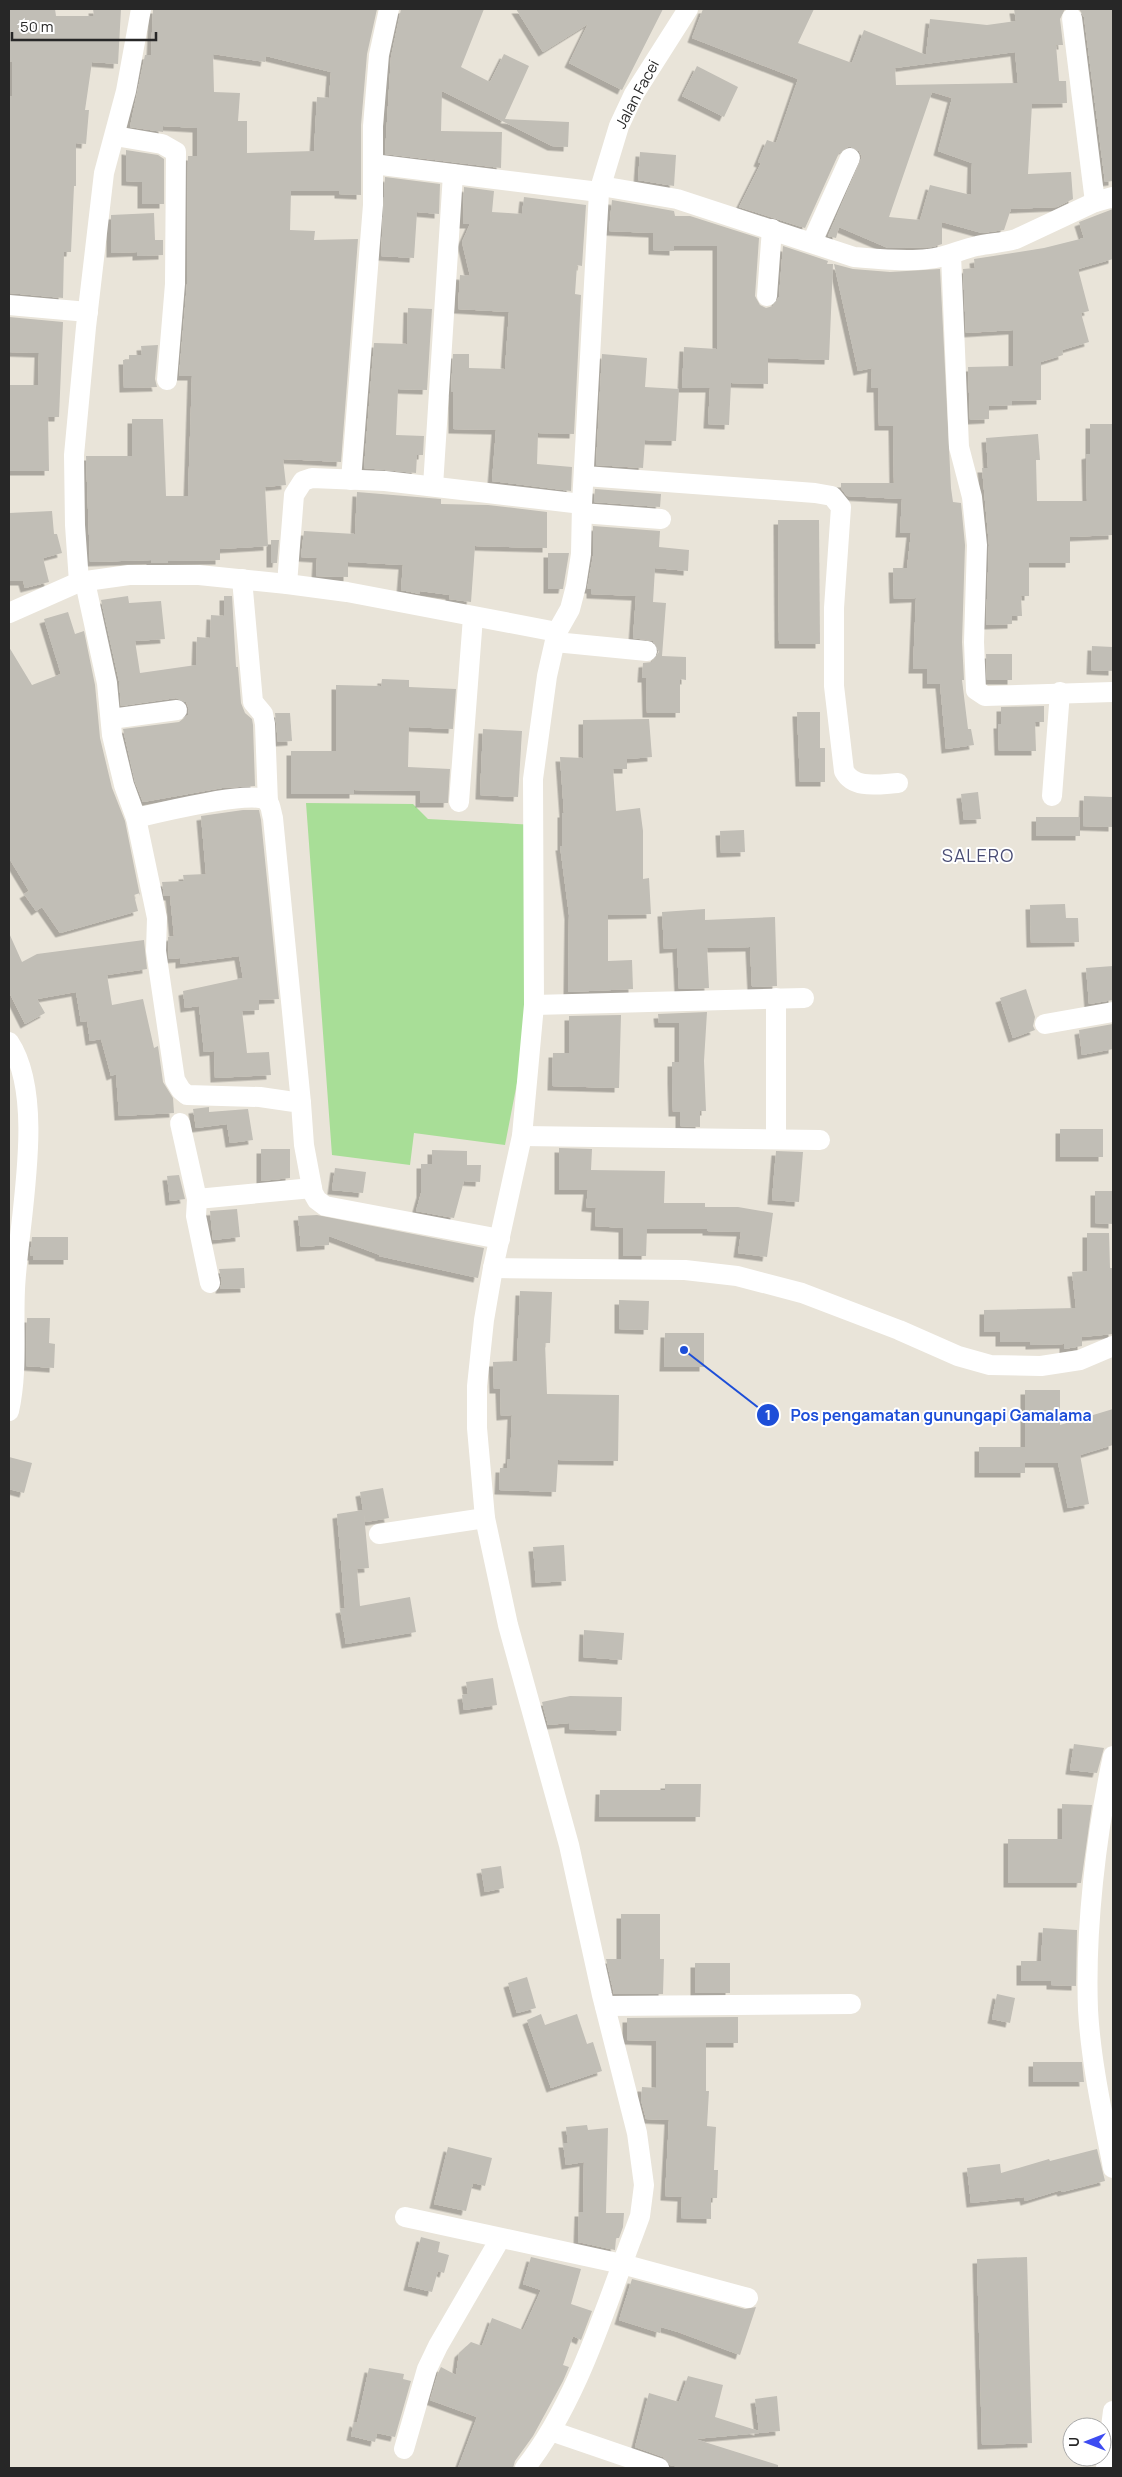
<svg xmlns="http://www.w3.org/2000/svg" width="1122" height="2477" font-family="Manrope,sans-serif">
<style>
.green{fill:#a8de97}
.building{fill:#c1beb6;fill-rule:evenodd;filter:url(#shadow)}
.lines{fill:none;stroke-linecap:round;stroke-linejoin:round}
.minor{stroke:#fff;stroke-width:20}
.labels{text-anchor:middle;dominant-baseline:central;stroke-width:4;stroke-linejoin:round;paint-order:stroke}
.street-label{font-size:15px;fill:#272727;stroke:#fff}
.quarter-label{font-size:18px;letter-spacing:1px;fill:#4a4d75;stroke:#fff}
.leader{fill:none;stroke:#1d4ed8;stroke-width:2}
.callout-dot{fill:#1d4ed8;stroke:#fff;stroke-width:2}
.mark-label{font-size:15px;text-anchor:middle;font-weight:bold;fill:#fff}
.callout-label{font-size:16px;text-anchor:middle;font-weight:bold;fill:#1d4ed8;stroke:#fff;stroke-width:4;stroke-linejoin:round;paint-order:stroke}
</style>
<defs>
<filter id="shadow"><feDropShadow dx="-4.5" dy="4.5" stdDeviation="0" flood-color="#0004"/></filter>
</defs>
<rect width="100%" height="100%" fill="#e9e4d9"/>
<polygon class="green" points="306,803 413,804 428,819 535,825 523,1052 505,1145 414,1133 410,1165 332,1155"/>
<g class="building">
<polygon points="9,9 55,9 56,16 94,16 93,9 121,9 118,64 92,62 85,110 89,110 86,144 76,143 76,186 74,186 71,252 64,252 63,298 9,293 9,96 12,97 12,61 9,62"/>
<path d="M 153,9 L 377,9 L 367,54 L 361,125 L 361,195 L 339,194 L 339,191 L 291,191 L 290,230 L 315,231 L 314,240 L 358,239 L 341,462 L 283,459 L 286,485 L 265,487 L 268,546 L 220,549 L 220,560 L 168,561 L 168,563 L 151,563 L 151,560 L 90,562 L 86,456 L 132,456 L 132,419 L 163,419 L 166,496 L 188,496 L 192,376 L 179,376 L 187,284 L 188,156 L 197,156 L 197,128 L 163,126 L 163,132 L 130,127 L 145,55 L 151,55 ZM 213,54 L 265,62 L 266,56 L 331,72 L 329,98 L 317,97 L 314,151 L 247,153 L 247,121 L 238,121 L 240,93 L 214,92 Z"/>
<polygon points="401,9 484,9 461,67 490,82 504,54 529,66 505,119 569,122 568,147 552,146 442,91 441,131 502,132 501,168 385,154 391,57"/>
<polygon points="516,9 663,9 622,90 569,63 588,24 543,52"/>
<path d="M 703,9 L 814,9 L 798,43 L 852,63 L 864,30 L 926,55 L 930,19 L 987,25 L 1016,21 L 1014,9 L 1065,9 L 1060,19 L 1063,45 L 1056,45 L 1059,81 L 1066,81 L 1067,103 L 1032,104 L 1028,174 L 1071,172 L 1073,199 L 1057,207 L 1011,209 L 1004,230 L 982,233 L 942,222 L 942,244 L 933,247 L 888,248 L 839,227 L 836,238 L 828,236 L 862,157 L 859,151 L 849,146 L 839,153 L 805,228 L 739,207 L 761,163 L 758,162 L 767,140 L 776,143 L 798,79 L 692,38 ZM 1015,52 L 1018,83 L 896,85 L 895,68 ZM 932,92 L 952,98 L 938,151 L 972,163 L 971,195 L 930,185 L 920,220 L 889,217 Z"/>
<polygon points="1079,9 1113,9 1113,181 1105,182 1084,17"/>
<polygon points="697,66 738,87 724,117 682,96"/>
<polygon points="126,150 158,155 164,159 164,204 142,204 142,182 126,181"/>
<polygon points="640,152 676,155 674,186 638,180"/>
<polygon points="385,177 440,184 439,214 417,212 414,258 381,256"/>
<polygon points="464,187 494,191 492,212 522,214 524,197 586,205 582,266 577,265 575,294 581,295 574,434 538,433 537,464 572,467 571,491 492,481 496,430 453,429 453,392 451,392 453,354 469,354 469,368 505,369 509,312 458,309 460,275 470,276 462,242 470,224 463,224"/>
<polygon points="612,200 674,211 675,216 690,216 759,238 755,296 760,305 766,308 773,306 779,297 783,246 828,261 827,264 833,264 829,360 768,358 768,384 731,383 729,425 708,424 710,388 682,388 684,347 717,349 717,246 674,246 674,251 653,250 653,233 609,231"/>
<polygon points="1113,209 1113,259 1078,269 1089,311 1081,313 1089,342 1062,350 1063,355 1041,362 1041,400 1012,401 1012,405 989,406 989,419 970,420 968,367 1013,366 1013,330 966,333 963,269 975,268 974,259 1044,248 1084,238 1079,222"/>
<polygon points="154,213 155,240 163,240 163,255 137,256 137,252 111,253 111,215"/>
<polygon points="834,264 853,269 890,272 940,269 951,488 953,502 961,503 965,545 962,642 964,680 962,680 968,729 971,729 974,745 946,749 940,684 927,684 927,669 913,669 916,598 894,599 893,568 907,568 911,533 900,533 902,499 847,496 841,488 841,483 894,483 893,426 879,426 878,388 871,388 872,368 858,371"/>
<polygon points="408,308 432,309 427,390 398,389 396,435 424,436 423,455 417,455 416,473 364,468 374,343 407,344"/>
<polygon points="9,317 63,322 59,417 48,417 49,471 9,471 9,385 38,385 39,353 9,352"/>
<polygon points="158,345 155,379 157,387 124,388 123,360 129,360 129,355 142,355 141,346"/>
<polygon points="602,354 647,358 645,387 679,389 676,441 645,440 643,468 596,465"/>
<polygon points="1090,424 1113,424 1113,535 1070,537 1070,563 1029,563 1029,596 1021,596 1022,616 1012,616 1012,624 986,625 989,545 982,468 988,468 986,438 1038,434 1040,460 1036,460 1037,501 1087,501 1086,455 1090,454"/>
<polygon points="595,489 661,494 660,507 594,502"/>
<polygon points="357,492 441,499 441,504 488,505 547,512 547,548 475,546 471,602 449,599 450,595 420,591 420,594 401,590 403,565 348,562 348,577 316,576 317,558 301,557 304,531 355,534"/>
<polygon points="52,511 54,534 57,534 62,553 43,558 49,582 25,588 23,581 9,581 9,513"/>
<polygon points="778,520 819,520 820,644 779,644"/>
<polygon points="593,526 660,531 659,547 689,550 688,571 655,568 653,602 666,603 662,656 686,657 686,680 680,679 680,713 647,713 646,678 642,678 643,663 652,662 659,652 653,641 633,638 636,596 591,594 591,589 587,589 593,556"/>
<polygon points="271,540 279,540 277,563 271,563"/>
<polygon points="548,553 569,553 563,589 548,589"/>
<polygon points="128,596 129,603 161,601 165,639 135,641 140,673 196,665 197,637 210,638 211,615 224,616 224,596 232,596 236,667 238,667 241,703 245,713 252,719 253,725 255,786 222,788 143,802 135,782 123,729 179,722 188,715 189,709 186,702 176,698 121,706 119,681 101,600"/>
<polygon points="68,612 75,634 84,631 95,685 100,738 112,788 125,821 140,896 140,893 134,895 138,911 60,933 42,907 36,911 24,894 29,891 9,858 9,647 32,685 61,674 44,619"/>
<polygon points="1092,646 1113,647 1113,671 1091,670"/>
<polygon points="986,654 1012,654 1012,680 987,680"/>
<polygon points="382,679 409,680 409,687 456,689 453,729 409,727 408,767 450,769 448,803 420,803 420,791 354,790 354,794 291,794 291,751 336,751 336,685 381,686"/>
<polygon points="1044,706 1044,722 1035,722 1036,751 999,751 998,724 1001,724 1001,707"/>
<polygon points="797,712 820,712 820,748 825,748 825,782 800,782"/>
<polygon points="275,713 290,713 292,741 278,742"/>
<polygon points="649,719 652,757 627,759 627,769 613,769 616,811 640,808 643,831 643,879 649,878 651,914 608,915 608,961 632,960 633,989 568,992 569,915 560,846 562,846 562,813 564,813 560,757 583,758 583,720"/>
<polygon points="483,729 522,731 518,797 480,795"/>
<polygon points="978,792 981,819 964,820 961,794"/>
<polygon points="1084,796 1113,797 1113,827 1083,826"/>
<polygon points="243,810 259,810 261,820 279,999 259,1000 259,1010 242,1011 247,1053 269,1052 271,1075 215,1078 214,1051 204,1052 199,1006 185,1008 183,991 243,978 239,956 180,964 180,958 169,959 168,937 174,936 170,896 164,896 162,882 184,881 183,875 206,874 201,816"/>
<rect x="1036" y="817" width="44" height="19"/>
<polygon points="744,830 745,852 721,853 720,831"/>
<polygon points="1065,904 1066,918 1078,918 1079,942 1031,943 1030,905"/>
<polygon points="705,909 705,920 775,917 777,986 752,987 750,947 707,948 709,988 679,989 677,948 664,949 662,912"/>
<polygon points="9,933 22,962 37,954 144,940 147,969 107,975 112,1005 143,999 154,1048 158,1046 163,1082 173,1098 174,1113 119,1116 116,1074 111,1076 101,1039 90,1041 87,1021 81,1022 76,992 37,999 45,1013 25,1024 9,992"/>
<polygon points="1113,966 1113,1000 1089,1004 1086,968"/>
<polygon points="1026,989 1035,1017 1033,1026 1035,1030 1013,1038 1000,998"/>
<polygon points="707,1012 704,1061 706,1111 700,1111 700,1127 680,1126 680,1112 673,1112 672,1079 672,1062 679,1062 679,1023 659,1023 658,1014"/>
<polygon points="621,1015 619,1088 552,1086 553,1053 569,1053 569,1016"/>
<polygon points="1113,1024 1113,1049 1082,1055 1079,1030"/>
<polygon points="209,1107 209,1112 248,1109 253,1140 230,1143 227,1124 196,1128 193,1109"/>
<rect x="1060" y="1129" width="43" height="28"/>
<polygon points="559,1148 592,1149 591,1170 665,1171 664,1203 705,1203 705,1207 738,1207 773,1213 767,1257 738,1253 741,1232 707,1231 707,1229 647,1229 646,1256 623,1256 623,1228 595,1226 596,1208 586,1207 588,1190 559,1190"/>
<polygon points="261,1149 290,1149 290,1178 261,1181"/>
<polygon points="432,1150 467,1151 467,1165 481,1165 480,1182 464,1181 454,1218 416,1211 421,1193 421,1164 432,1164"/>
<polygon points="776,1151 803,1152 799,1202 772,1200"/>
<polygon points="335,1168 366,1172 363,1193 332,1190"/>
<polygon points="179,1175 185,1199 170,1201 167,1176"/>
<polygon points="1095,1191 1113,1191 1113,1224 1095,1223"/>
<polygon points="237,1209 240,1237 213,1240 210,1211"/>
<polygon points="317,1215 484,1248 478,1278 379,1256 380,1255 329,1236 329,1245 301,1247 298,1216"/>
<polygon points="1087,1233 1109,1233 1110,1268 1112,1268 1113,1283 1113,1334 1082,1337 1082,1346 1064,1349 1064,1344 1030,1345 1030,1342 1000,1342 1000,1332 984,1332 984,1310 1076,1308 1072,1272 1087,1271"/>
<polygon points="32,1237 68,1237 68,1260 33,1260 33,1256 30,1256"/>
<polygon points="244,1268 245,1288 220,1289 222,1281 219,1269"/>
<polygon points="520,1291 552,1292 550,1343 545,1343 547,1394 619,1395 618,1461 558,1460 556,1492 499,1490 500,1468 507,1468 508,1459 510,1459 512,1415 501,1416 500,1389 494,1389 493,1362 517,1361"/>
<polygon points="619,1300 649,1301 648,1330 619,1329"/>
<polygon points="27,1318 50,1318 49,1343 55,1344 54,1368 26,1366"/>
<polygon points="665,1333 704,1333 704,1367 664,1367"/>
<polygon points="1025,1390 1060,1390 1060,1425 1113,1409 1113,1445 1080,1455 1089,1504 1068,1508 1058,1463 1025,1463 1025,1473 979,1473 979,1447 1025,1447"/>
<polygon points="9,1457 32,1463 24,1493 9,1489"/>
<polygon points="383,1488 389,1518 366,1522 364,1514 369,1568 357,1569 360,1606 410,1597 416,1632 346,1644 340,1609 345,1608 337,1514 363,1510 360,1492"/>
<polygon points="564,1545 566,1581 536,1583 533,1547"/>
<polygon points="584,1630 624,1633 622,1660 583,1657"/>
<polygon points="493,1678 497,1705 464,1710 462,1695 468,1694 466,1682"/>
<polygon points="570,1696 622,1697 621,1731 569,1729 569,1723 548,1725 542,1702"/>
<polygon points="1074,1744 1104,1748 1097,1773 1070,1770"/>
<polygon points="665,1784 701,1784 700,1817 599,1817 600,1790 665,1790"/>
<polygon points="1062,1804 1092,1805 1081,1883 1008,1883 1008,1839 1062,1839"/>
<polygon points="501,1866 504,1888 485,1892 481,1869"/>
<polygon points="621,1914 660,1914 660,1959 664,1959 663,1994 614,1994 606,1959 621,1959"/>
<polygon points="1043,1928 1077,1930 1076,1986 1051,1985 1051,1981 1021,1981 1021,1961 1041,1961"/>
<rect x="695" y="1963" width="35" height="30"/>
<polygon points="527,1977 536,2008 517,2013 508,1983"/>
<polygon points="997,1994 1015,1998 1010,2023 992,2019"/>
<polygon points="541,2014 545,2025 577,2014 587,2044 593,2042 602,2071 551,2088 527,2020"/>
<polygon points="738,2017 738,2043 706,2043 706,2091 709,2091 707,2126 716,2127 714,2170 718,2170 717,2198 711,2198 711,2219 681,2218 682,2197 665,2196 669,2120 646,2119 641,2100 642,2087 656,2088 656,2041 627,2040 627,2018"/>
<polygon points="1033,2062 1082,2062 1084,2082 1033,2082"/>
<polygon points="587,2125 588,2130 608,2128 606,2213 624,2213 623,2227 619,2238 616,2238 615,2250 578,2242 579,2212 583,2212 584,2162 566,2165 563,2143 568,2143 566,2127"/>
<polygon points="448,2147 492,2158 485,2186 473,2183 466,2211 434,2204"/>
<polygon points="1097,2149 1105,2181 1062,2192 1061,2190 1025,2201 1024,2197 971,2203 967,2168 1000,2164 1001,2173 1049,2159 1050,2161"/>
<polygon points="421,2237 440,2242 438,2252 449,2255 444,2273 438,2271 432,2292 408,2286"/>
<polygon points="531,2257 581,2269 571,2304 592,2311 581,2340 573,2336 563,2365 569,2367 563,2381 533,2436 515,2461 513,2468 458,2468 477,2417 430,2400 438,2373 441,2367 456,2375 459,2353 471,2342 482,2346 492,2318 523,2330 541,2290 523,2284"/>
<polygon points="1027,2257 1032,2443 982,2445 977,2259"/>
<polygon points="632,2279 745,2309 756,2307 740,2355 678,2332 661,2327 660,2333 619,2320"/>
<polygon points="369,2368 404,2374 403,2379 411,2381 395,2437 377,2433 375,2442 351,2436 354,2422 357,2423"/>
<polygon points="688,2376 723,2385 715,2417 759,2431 755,2399 777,2396 780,2431 695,2439 778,2465 778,2468 683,2468 670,2465 663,2457 635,2447 649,2393 679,2402"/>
</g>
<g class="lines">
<g class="minor">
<polyline points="688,9 634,94 619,126 599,192 582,504 581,554 576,586 570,609 557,632 547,676 533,779 534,1005 529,1060 522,1136 493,1268 685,1270 737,1276 802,1293 899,1330 958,1356 990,1365 1041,1366 1080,1360 1113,1346"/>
<polyline points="1072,18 1095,202"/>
<polyline points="115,136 162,144 176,152 175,284 167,380"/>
<polyline points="373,164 599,192"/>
<path d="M 601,186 L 677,199 L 854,257 C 878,259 904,262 928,259 C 946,258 961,249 977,246 C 990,243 1003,243 1016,239 L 1095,202 L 1113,197"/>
<polyline points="812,242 850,158"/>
<polyline points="951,255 959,447 972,497 977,545 974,642 976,690 985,696 1113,692"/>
<polyline points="767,296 772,229"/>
<polyline points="9,305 88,312"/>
<path d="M 585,476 L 815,493 L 832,496 L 841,507 L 834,608 L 834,686 L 844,771 C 854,790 880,784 898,783"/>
<polyline points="351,480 373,205 373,126 379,55 389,9"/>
<polyline points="433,486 453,174"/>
<polyline points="582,513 661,519"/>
<polyline points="242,579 253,702 263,714 265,724 268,803"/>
<polyline points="79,582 75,525 74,455 86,327 104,173 126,91 141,9"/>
<polyline points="85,582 107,683 112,735 124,785 136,818 157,918 156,951 175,1080 181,1090 187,1095 260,1097 301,1103 304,1145 313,1193 317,1200 325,1206 500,1239"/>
<polyline points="287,584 294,495 303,481 312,478 385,481 582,504"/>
<polyline points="9,613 79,582 129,575 199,575 287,584 347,592 557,632"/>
<polyline points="555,642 647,651"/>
<polyline points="111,719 177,710"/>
<polyline points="1052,796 1060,692"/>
<polyline points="459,802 473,617"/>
<path d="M 136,818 C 157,813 252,790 266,800 C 271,803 271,812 273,818 L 301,1103"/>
<polyline points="776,998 776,1138"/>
<polyline points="534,1005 804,998"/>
<polyline points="1045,1024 1113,1012"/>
<path d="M 9,1042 C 47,1099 18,1222 15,1289 C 13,1330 18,1371 9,1411"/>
<polyline points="180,1123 197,1199"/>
<polyline points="522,1136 820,1140"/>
<path d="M 493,1268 L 484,1320 L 477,1386 L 477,1428 L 485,1518 L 508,1625 L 569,1845 L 602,1995 L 637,2133 L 644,2185 L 640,2216 L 633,2235 C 604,2311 576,2404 525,2468"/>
<polyline points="210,1283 196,1216 197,1199 312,1188"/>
<polyline points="379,1534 485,1518"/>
<path d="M 1113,1756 C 1096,1834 1085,1930 1088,2010 C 1091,2063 1103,2116 1113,2168"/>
<polyline points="605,2006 851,2004"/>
<polyline points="405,2217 622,2264 748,2298"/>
<polyline points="551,2431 659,2468"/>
<polyline points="404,2449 427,2369 438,2346 500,2239"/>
<polyline points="1106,2468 1113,2411"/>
</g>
</g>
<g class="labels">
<g class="street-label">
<text transform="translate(637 94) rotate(-62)">Jalan Facei</text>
</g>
<g class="quarter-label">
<text x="978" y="855">SALERO</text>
</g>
</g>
<path class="leader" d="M684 1350L768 1415"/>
<g class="callout-dot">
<circle cx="684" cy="1350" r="5"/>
<circle cx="768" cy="1415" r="12"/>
</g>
<g class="mark-label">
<text x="768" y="1420">1</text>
</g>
<g class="callout-label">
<text x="941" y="1421">Pos pengamatan gunungapi Gamalama</text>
</g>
<rect width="1122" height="2477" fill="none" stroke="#272727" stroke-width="20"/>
<g transform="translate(1087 2442) rotate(270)"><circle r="24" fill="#ffffff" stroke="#a9a9a9"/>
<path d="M0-4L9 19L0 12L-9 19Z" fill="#3d4cf2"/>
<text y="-8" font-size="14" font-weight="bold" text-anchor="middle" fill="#272727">U</text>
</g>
<path d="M12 32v8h144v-8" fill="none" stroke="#272727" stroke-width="2.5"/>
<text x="20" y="32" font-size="15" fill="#272727" stroke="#ffffff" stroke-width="4" paint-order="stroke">50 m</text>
</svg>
